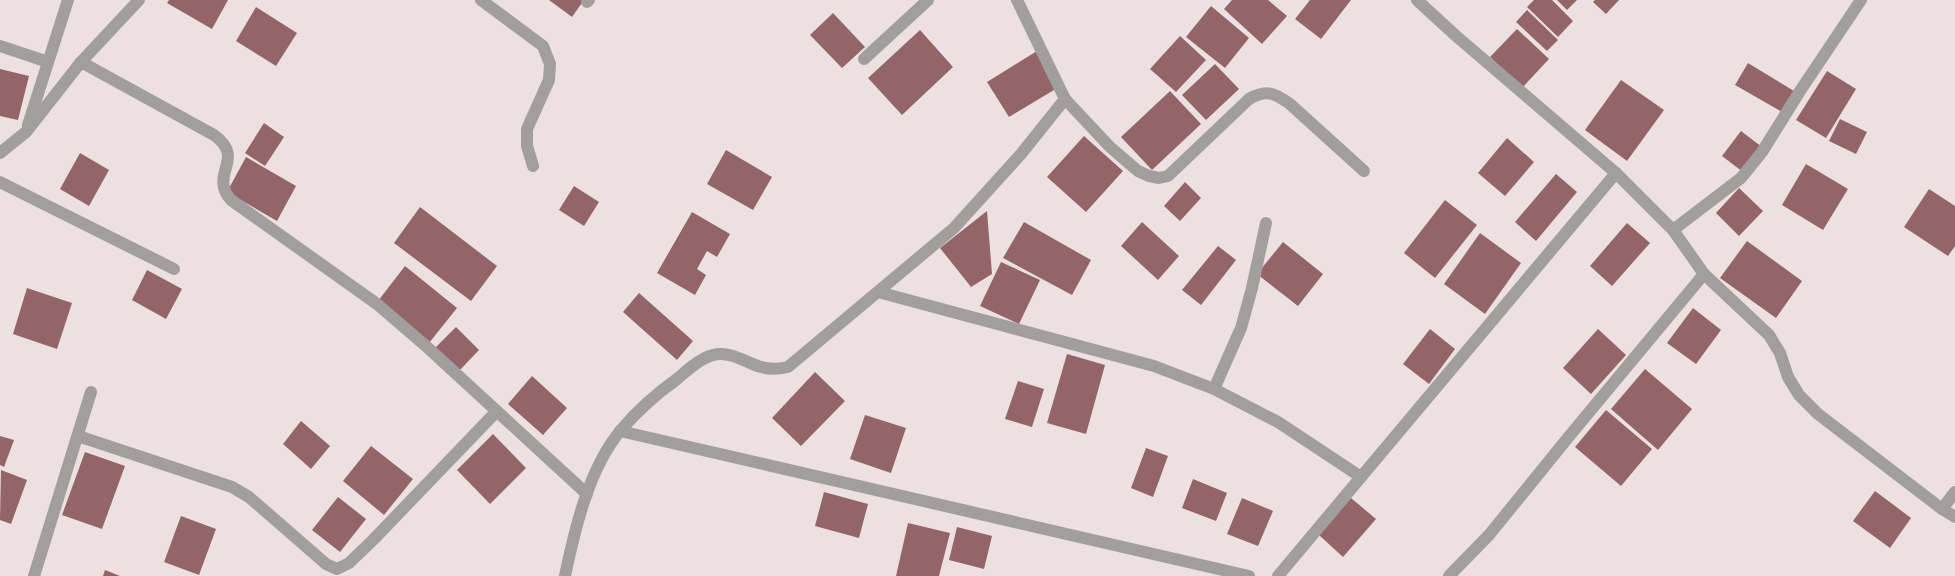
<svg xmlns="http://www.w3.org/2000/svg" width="1955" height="576" font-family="'Fira Sans Condensed',sans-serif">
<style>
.building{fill:#946568}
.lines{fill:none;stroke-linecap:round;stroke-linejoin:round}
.minor{stroke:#a39e9e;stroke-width:12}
</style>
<rect width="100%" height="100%" fill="#ece0e0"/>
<g class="building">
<polygon points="169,0 228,0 212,29 167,3"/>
<polygon points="549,0 584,0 572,17"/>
<polygon points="1232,0 1268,0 1287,16 1262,44 1224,9"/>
<polygon points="1310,0 1351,0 1321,39 1295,19"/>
<polygon points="1534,0 1552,0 1573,21 1558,37 1527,7"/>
<polygon points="1557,0 1577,0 1567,10"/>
<polygon points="1595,0 1619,0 1606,14 1593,2"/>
<polygon points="1211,6 1249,38 1225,68 1186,37"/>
<polygon points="256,7 297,33 276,66 236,41"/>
<polygon points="1527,10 1558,40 1547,51 1516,22"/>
<polygon points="833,13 865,47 842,68 810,35"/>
<polygon points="1517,29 1549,59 1522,88 1490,57"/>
<polygon points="920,30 953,67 902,115 868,78"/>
<polygon points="1180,36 1206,60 1176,92 1150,69"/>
<polygon points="1037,51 1059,87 1009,117 987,82"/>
<polygon points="1748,63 1794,91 1782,112 1735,85"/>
<polygon points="1215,64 1239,89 1206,120 1182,95"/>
<polygon points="0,69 29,76 18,120 0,116"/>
<polygon points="1827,71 1856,89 1826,138 1796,120"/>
<polygon points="1621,80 1664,110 1627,161 1585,130"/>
<polygon points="1170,91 1201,124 1152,170 1121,137"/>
<polygon points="1840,119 1867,132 1856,154 1829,141"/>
<polygon points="264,123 284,137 265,166 245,153"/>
<polygon points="1741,131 1762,147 1743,172 1722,156"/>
<polygon points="1084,136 1123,171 1086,212 1047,177"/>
<polygon points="1507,138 1534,162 1505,196 1478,173"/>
<polygon points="726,150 772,177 753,210 707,184"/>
<polygon points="80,153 109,170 89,206 60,189"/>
<polygon points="246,157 296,186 277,221 227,192"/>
<polygon points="1806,164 1848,189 1823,230 1782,205"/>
<polygon points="1556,174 1577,192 1536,241 1515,222"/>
<polygon points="1185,182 1201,198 1180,221 1164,206"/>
<polygon points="574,186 599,202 584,226 559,210"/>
<polygon points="1739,188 1763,211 1739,236 1716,213"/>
<polygon points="1929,189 1955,206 1955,246 1948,256 1904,227"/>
<polygon points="1445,200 1477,225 1435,278 1404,253"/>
<polygon points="420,207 497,266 471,301 394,243"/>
<polygon points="987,211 992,274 971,287 940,248"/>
<polygon points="692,212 730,234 717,257 707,251 697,269 706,275 695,295 657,273"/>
<polygon points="1024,222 1091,260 1072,295 1003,258"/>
<polygon points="1142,222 1179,256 1158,280 1121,246"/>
<polygon points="1627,223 1650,243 1612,286 1590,266"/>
<polygon points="1480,233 1521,263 1485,314 1444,284"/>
<polygon points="1747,241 1802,281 1776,318 1720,278"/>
<polygon points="1283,242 1323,274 1298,306 1257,274"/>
<polygon points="1218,246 1236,260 1201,305 1182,290"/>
<polygon points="1001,262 1040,280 1019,324 980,306"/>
<polygon points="405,266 457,308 429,343 378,301"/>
<polygon points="147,270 182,289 166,319 132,300"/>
<polygon points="27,288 72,303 57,349 13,334"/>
<polygon points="639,293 693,341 677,360 623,312"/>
<polygon points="1693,308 1721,330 1696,364 1667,343"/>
<polygon points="456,327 479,350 458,372 435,348"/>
<polygon points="1430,329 1455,349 1429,384 1403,364"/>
<polygon points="1598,329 1626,355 1591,394 1563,368"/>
<polygon points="1067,354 1105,365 1086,434 1047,423"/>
<polygon points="1645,369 1692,409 1658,450 1611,409"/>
<polygon points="815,372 845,401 801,446 772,418"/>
<polygon points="532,376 567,408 543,435 508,404"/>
<polygon points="1018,381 1044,389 1032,427 1005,419"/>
<polygon points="1606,410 1652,449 1621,486 1575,447"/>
<polygon points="865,415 906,428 891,473 850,459"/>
<polygon points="301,421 330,446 311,469 283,444"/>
<polygon points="493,434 526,468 490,504 457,470"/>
<polygon points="0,436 14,440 4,467 0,465"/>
<polygon points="371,446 413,479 384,515 343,481"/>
<polygon points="1146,448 1168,456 1153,497 1131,488"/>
<polygon points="85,452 125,466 102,529 62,515"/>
<polygon points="1,470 27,480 11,524 0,520"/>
<polygon points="1193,479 1227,493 1216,521 1182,508"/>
<polygon points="1875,491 1911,518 1890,548 1853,521"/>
<polygon points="824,492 868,504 859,538 815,526"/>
<polygon points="338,497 366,519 340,552 312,530"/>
<polygon points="1242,498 1273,511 1258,546 1227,534"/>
<polygon points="1351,498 1376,519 1343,557 1319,535"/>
<polygon points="181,516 216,529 199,575 164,562"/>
<polygon points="908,523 950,533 939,576 896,576"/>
<polygon points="957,527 992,536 984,569 949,560"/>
<polygon points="105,570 120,576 103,576"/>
</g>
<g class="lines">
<g class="minor">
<polyline points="481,0 543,46 550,64 549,80 527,129 527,146 533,166"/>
<path d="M 1017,0 L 1065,99 L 1110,147 L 1138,171 L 1149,176 L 1159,178 L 1168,176 L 1249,99 C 1266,89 1275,93 1290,104 L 1364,171"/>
<polyline points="1417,0 1455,35 1616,173 1673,230 1704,274 1571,434 1489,535 1449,576"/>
<polyline points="587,2 589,0"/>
<polyline points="0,46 48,62"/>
<polyline points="864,59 928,0"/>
<path d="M 81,62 L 214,135 C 247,159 208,174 231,200 L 377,304 L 427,347 L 587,494"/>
<polyline points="28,125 68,0"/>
<polyline points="0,153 26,132 81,62 139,0"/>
<polyline points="0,182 174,269"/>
<polyline points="1673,230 1741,178 1762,152 1800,91 1861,0"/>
<polyline points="1704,274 1769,335 1780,353 1788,377 1799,395 1818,414 1942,509 1955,517"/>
<polyline points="878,292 1154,366 1214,389 1278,422 1361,477"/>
<polyline points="1214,389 1241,328 1252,288 1266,223"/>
<path d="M 620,431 C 829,481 1039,528 1249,576"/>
<polyline points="78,436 232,487 249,497 326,564 337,569 349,563 373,540 497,411"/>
<polyline points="1942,509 1955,492"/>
<polyline points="34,576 91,392"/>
<path d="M 565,576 C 575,528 589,468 621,430 C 638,410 656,394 677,379 C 689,369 702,356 718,354 C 734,353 747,363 761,367 C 771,370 779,369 788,367 L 954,228 L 1021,154 L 1065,99"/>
<polyline points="1278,576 1616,173"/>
</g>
</g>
</svg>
